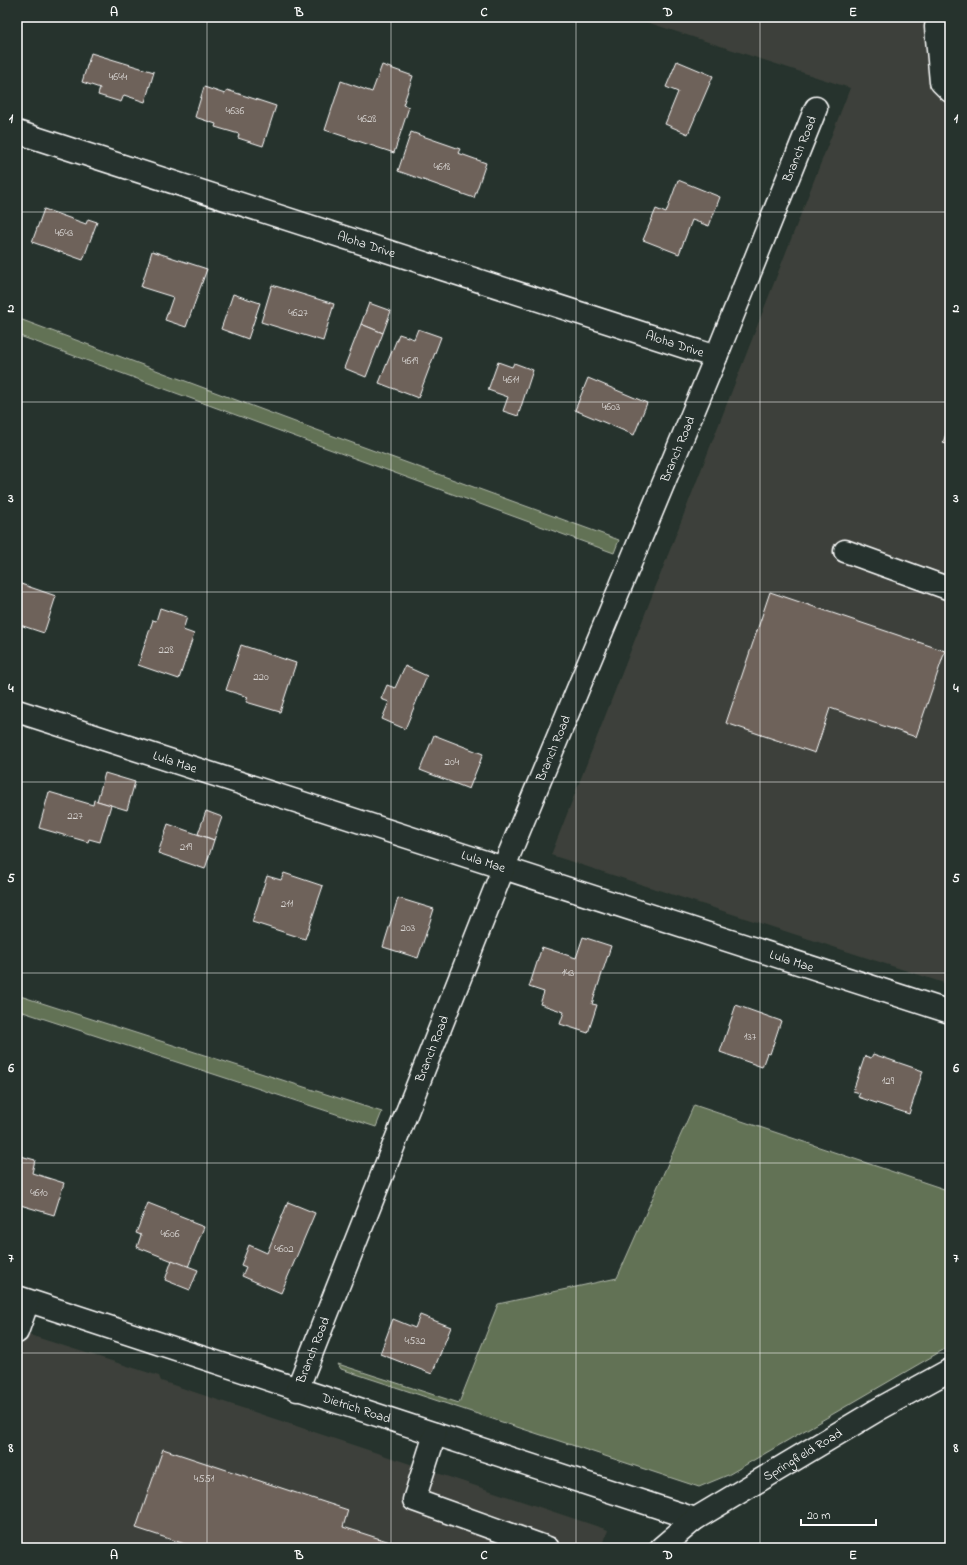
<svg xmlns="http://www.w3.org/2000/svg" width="967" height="1565" font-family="'Indie Flower',sans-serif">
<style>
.built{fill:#3c413a}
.green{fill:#627255;stroke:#b0b8aa}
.building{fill:#6e625a;stroke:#fff}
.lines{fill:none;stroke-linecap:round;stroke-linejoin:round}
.minor-casing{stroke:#fff;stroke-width:25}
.minor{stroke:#26332d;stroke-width:22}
.grid{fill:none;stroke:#fff;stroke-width:1;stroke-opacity:0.55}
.labels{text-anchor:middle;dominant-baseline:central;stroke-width:3;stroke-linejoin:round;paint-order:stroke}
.number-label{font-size:11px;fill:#dbd8d6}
.street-label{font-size:13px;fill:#fff;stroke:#26332d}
.neatline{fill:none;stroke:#fff;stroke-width:1.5}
.grid-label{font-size:13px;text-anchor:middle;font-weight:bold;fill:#fff}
</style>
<rect width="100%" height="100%" fill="#26332d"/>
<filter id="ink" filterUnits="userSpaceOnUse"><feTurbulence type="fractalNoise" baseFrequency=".025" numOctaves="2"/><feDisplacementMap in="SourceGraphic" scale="8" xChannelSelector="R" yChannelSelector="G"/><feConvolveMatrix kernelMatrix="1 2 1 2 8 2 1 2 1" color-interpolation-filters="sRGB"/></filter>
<g filter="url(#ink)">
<g class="built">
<polygon points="631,17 950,17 950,985 551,855 850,88"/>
<polygon points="17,1331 159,1376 161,1381 608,1530 602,1548 17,1548"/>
</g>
<g class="green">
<polygon points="17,318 295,422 619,540 614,553 17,335"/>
<polygon points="17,995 382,1112 376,1127 17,1010"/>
<polygon points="694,1105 950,1191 950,1346 728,1475 699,1487 341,1369 338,1364 459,1403 498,1304 617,1278"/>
</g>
<g class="building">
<polygon points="91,53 154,72 145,102 124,95 121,102 98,95 100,88 82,82"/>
<polygon points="677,61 713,76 688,134 665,124 678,92 666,87"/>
<polygon points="382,65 413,76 403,105 409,107 394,153 325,130 341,81 372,92"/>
<polygon points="204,87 225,94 227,90 276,106 263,146 238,138 239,134 215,127 216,124 195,117"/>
<polygon points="411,132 460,149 458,153 486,163 474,198 398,171"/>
<polygon points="678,180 720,197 709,226 692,220 679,254 643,240 656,209 666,213"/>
<polygon points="44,209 86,224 88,219 97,222 83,260 32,242"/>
<polygon points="152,251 207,269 186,327 165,320 173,297 141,287"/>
<polygon points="272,285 334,304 323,341 261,322"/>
<polygon points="233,294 260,303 248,339 221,329"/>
<polygon points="369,303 391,311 383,333 361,324"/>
<polygon points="361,324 383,333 366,377 344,368"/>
<polygon points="418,329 441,337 418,398 379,383 399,334 414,339"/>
<polygon points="498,362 512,367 514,363 533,370 518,416 503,411 508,397 488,390"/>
<polygon points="588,378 647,403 634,435 575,410"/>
<polygon points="950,421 950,445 943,443"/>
<polygon points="18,583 56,596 44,633 17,624"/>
<polygon points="770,592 945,651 916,737 830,708 815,753 726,723"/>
<polygon points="160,608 187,617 183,630 194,634 179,679 138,665 153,620 156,621"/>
<polygon points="241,645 296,663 280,712 246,702 248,697 226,690"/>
<polygon points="405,666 427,676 405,729 382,719 389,702 381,699 387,685 395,688"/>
<polygon points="434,735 483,754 469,789 420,770"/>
<polygon points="105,773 135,782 127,810 97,801"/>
<polygon points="49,792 93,805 94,800 111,805 100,842 89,839 88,842 39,828"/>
<polygon points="206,811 222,817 214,840 198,834"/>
<polygon points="168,824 214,840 205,869 158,853"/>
<polygon points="284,873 323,886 305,939 252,922 267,876 281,880"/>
<polygon points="398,898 434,909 418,958 383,947"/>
<polygon points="583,937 611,946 592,1004 597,1005 588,1033 560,1024 564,1012 540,1004 544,992 529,987 542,947 576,958"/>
<polygon points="736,1005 781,1021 770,1054 767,1053 762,1067 720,1052"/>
<polygon points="873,1054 923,1071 909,1114 858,1097 860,1093 853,1091 865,1056 871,1058"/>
<polygon points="17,1155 35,1160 32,1173 64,1183 54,1215 17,1204"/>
<polygon points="288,1202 315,1213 281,1293 242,1276 246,1267 241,1265 249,1245 267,1253"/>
<polygon points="148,1203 191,1220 191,1222 204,1227 188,1267 137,1247 141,1235 136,1233"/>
<polygon points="172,1260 198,1270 190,1290 165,1280"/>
<polygon points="420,1315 451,1327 432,1374 380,1354 393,1319 415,1328"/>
<polygon points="163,1449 348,1510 343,1527 393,1543 391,1548 197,1548 136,1528"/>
</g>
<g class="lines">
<defs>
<g id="minor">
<polyline points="938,17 936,27 941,82 950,91"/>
<path id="s1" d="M 17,132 L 716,357"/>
<polyline points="845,551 950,589"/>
<path id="s2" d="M 17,711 L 950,1012"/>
<path id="s3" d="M 17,1297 L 695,1519"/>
<polyline points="17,1332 28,1301"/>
<path id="s4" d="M 297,1390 L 503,869 L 716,357 L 816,108"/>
<polyline points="435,1434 414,1500 548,1548"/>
<path id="s5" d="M 661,1548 L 695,1519 L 879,1409 L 950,1370"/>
</g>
</defs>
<use href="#minor" class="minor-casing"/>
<use href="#minor" class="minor"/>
</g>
</g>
<path class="grid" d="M 207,17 L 207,1548M 391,17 L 391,1548M 576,17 L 576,1548M 760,17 L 760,1548M 17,212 L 950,212M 17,402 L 950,402M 17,592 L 950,592M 17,782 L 950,782M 17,973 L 950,973M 17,1163 L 950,1163M 17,1353 L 950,1353"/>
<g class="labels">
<g class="number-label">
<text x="118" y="77">4644</text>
<text x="235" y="111">4636</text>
<text x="367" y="119">4628</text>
<text x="442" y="167">4618</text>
<text x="64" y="233">4643</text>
<text x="298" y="313">4627</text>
<text x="410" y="361">4619</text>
<text x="511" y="380">4611</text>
<text x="611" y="407">4603</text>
<text x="166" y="650">228</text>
<text x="261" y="677">220</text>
<text x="452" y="762">204</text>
<text x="75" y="816">227</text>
<text x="186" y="847">219</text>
<text x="287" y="904">211</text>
<text x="408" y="928">203</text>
<text x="568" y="973">143</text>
<text x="750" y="1037">137</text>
<text x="888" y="1081">129</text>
<text x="39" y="1193">4610</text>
<text x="170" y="1234">4606</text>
<text x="284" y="1249">4602</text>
<text x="415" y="1341">4532</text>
<text x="204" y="1479">4551</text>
</g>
<g class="street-label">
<text stroke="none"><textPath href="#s4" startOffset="1339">Branch Road</textPath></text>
<text stroke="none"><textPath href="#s1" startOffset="367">Aloha Drive</textPath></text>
<text stroke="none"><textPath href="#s1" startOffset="691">Aloha Drive</textPath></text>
<text stroke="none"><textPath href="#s4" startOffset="1015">Branch Road</textPath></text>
<text stroke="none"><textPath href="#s4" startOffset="691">Branch Road</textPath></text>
<text stroke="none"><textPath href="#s2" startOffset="166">Lula Mae</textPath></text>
<text stroke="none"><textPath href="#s2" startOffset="490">Lula Mae</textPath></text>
<text stroke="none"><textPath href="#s2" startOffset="814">Lula Mae</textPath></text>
<text stroke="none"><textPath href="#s4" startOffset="367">Branch Road</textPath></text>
<text stroke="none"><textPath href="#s4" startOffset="43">Branch Road</textPath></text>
<text stroke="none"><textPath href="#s3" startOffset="357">Dietrich Road</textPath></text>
<text stroke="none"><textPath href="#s5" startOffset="170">Springfield Road</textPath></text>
</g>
</g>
<rect width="967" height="1565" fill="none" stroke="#26332d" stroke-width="44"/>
<path d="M801 1519v6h75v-6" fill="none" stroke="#ffffff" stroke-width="2"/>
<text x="807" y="1519" font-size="12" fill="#ffffff" stroke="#26332d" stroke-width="3" paint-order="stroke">20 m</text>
<rect x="22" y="22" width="923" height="1521" class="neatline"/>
<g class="grid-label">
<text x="114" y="16">A</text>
<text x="299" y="16">B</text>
<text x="484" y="16">C</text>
<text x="668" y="16">D</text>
<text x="853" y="16">E</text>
<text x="11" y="122">1</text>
<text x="956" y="122">1</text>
<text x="11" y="312">2</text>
<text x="956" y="312">2</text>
<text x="11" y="502">3</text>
<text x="956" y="502">3</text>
<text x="11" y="692">4</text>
<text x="956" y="692">4</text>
<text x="11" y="882">5</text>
<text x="956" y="882">5</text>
<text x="11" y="1072">6</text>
<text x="956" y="1072">6</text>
<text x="11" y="1262">7</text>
<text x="956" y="1262">7</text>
<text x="11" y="1452">8</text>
<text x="956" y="1452">8</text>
<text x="114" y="1559">A</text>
<text x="299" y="1559">B</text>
<text x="484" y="1559">C</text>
<text x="668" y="1559">D</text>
<text x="853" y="1559">E</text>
</g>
</svg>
